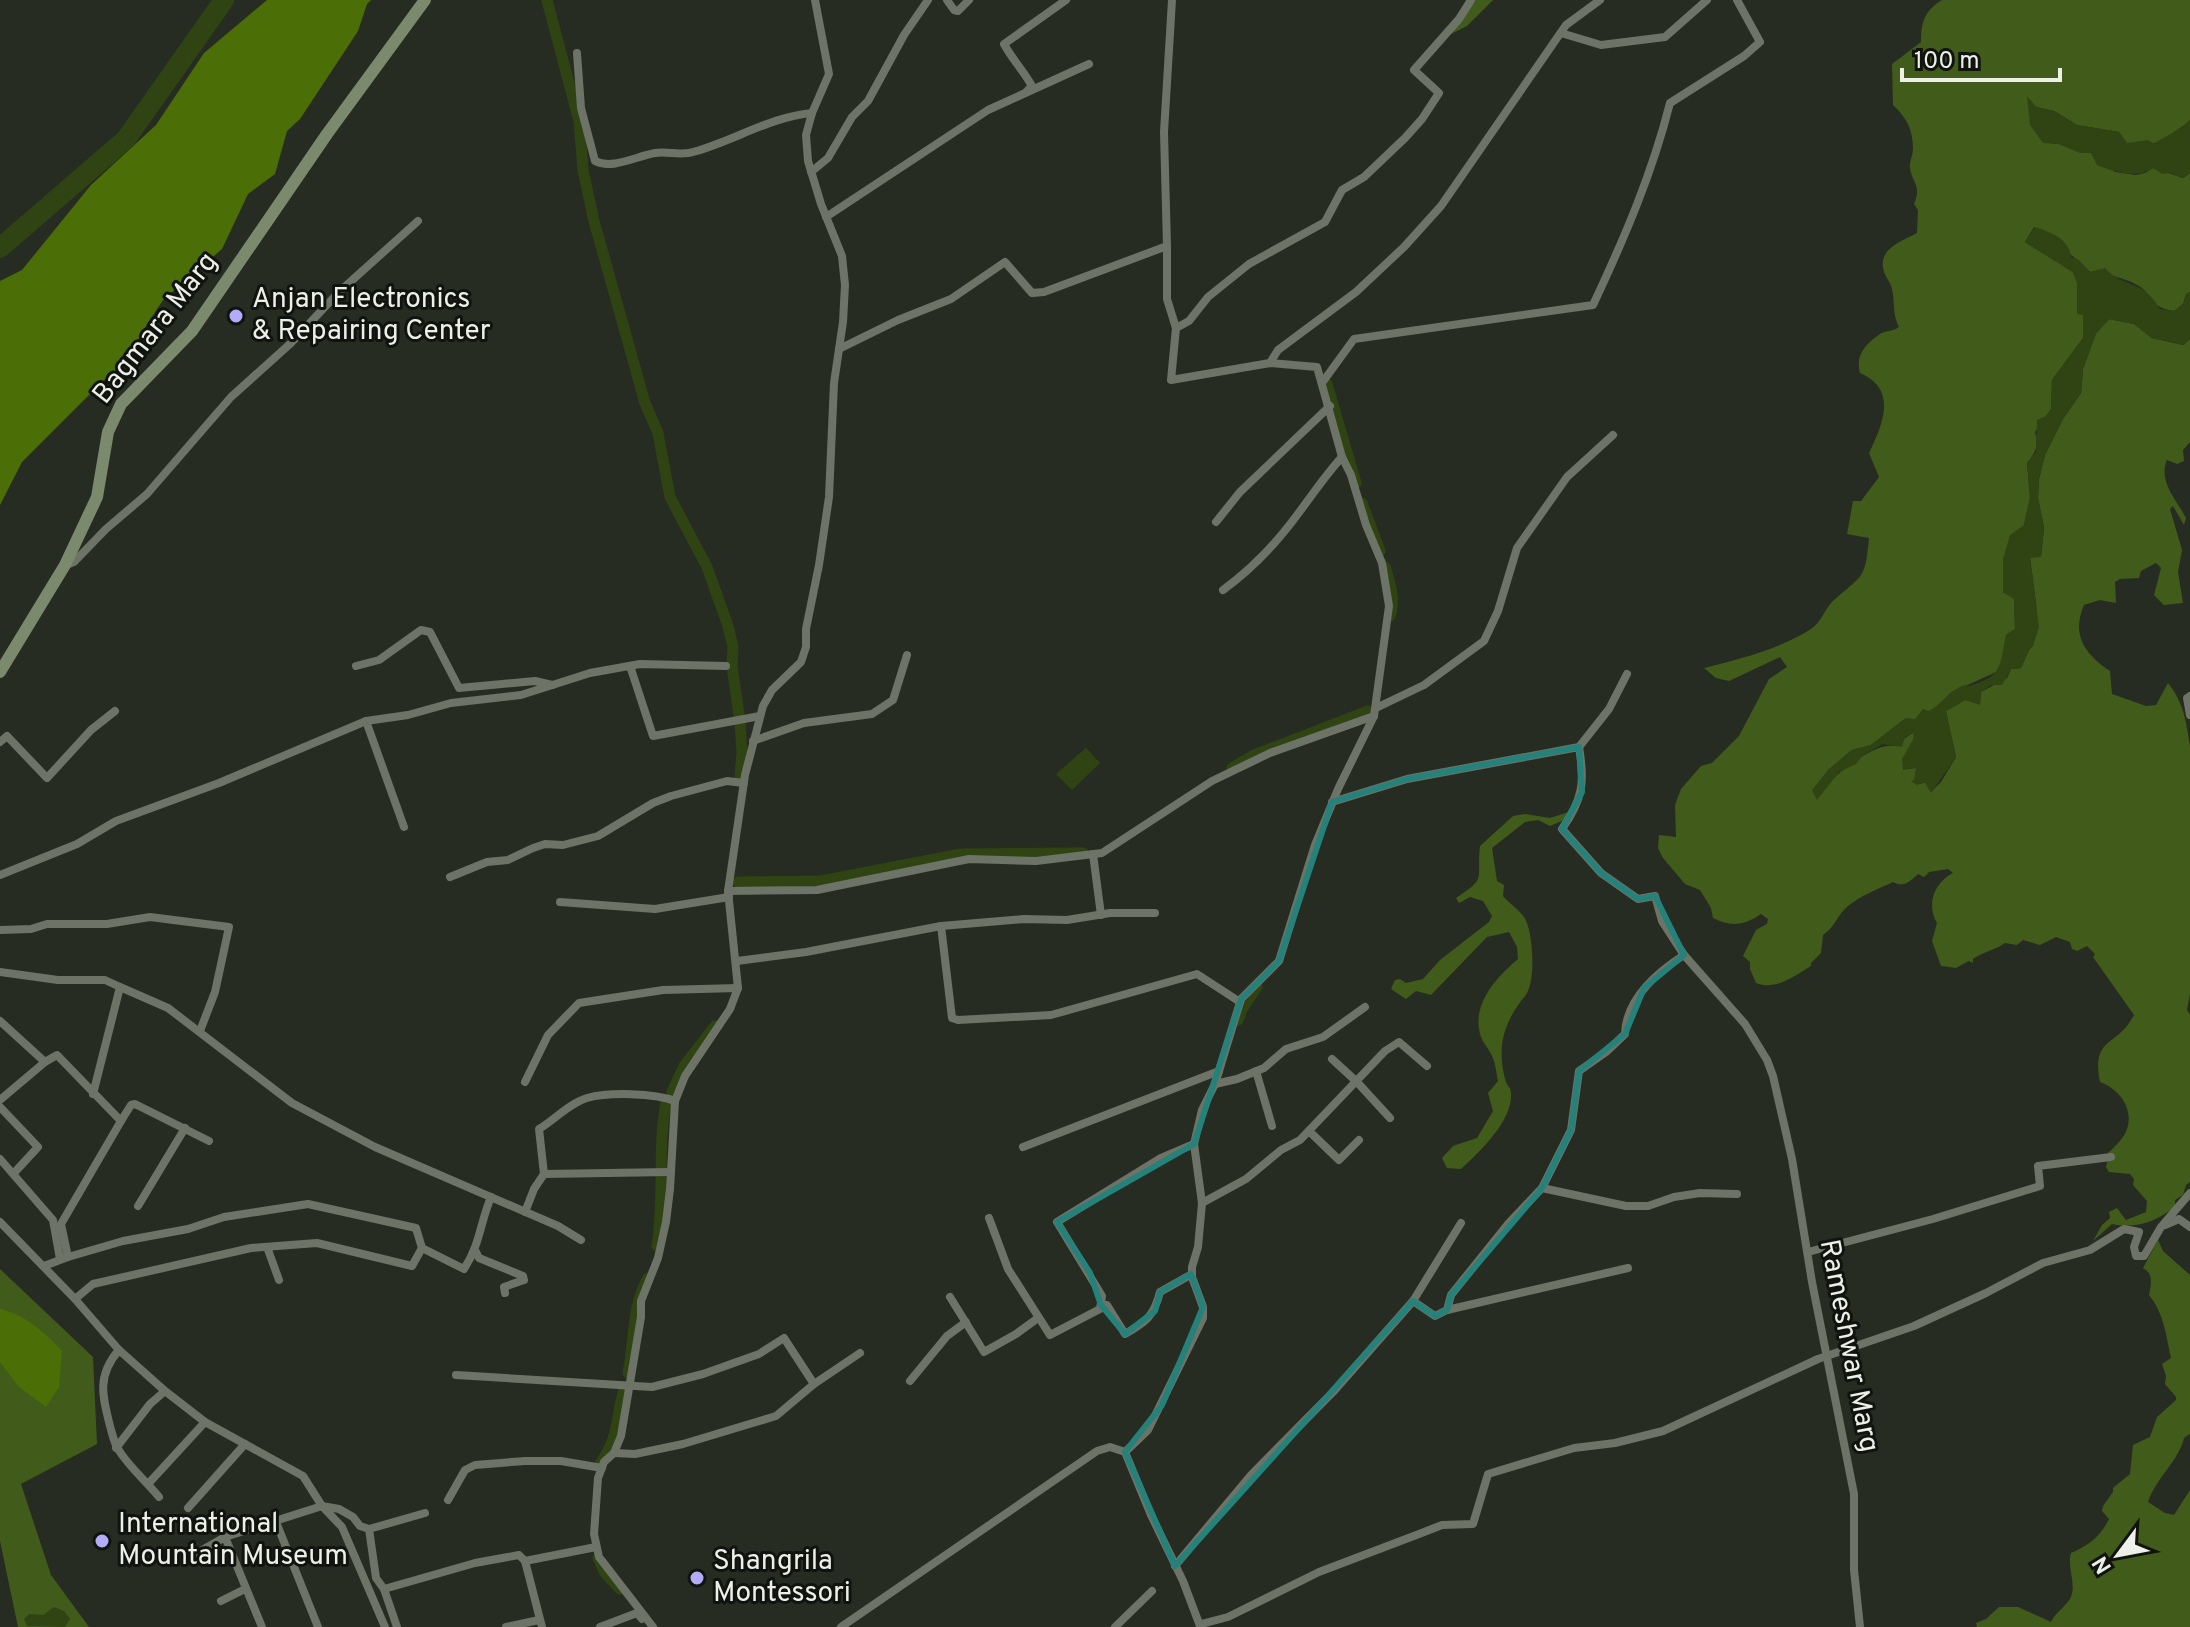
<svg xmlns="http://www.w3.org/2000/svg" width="2190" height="1627" font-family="Overpass,sans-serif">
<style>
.green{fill:#415b1b}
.forest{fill:#4b6f06}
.water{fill:#304413}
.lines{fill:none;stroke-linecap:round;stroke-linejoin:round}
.canal{stroke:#304413;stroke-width:11}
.river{stroke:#304413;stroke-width:20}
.street{stroke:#6d7367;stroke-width:8}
.secondary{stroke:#7b896c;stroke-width:12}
.marked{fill:none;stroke:#25827a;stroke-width:6;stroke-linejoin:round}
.poi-dot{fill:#b4acf9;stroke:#11130f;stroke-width:3}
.labels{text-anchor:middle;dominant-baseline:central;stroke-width:6;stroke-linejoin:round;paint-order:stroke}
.poi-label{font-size:28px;fill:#edf0e9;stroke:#11130f;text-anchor:start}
.street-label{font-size:28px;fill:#edf0e9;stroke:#11130f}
</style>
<rect width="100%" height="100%" fill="#272c22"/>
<g class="green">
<polygon points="1475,0 1493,0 1467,26 1447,36"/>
<path d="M 1942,0 L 2190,0 L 2190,120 C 2186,125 2161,141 2155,143 C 2148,145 2135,143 2127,143 L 2119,132 L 2077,125 L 2054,111 L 2036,107 L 2028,98 L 2053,144 L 2059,144 L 2081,153 L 2091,153 L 2115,172 L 2136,175 L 2145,173 L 2153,168 L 2183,178 L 2190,173 L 2190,292 L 2186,294 L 2183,304 L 2174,311 C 2151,308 2155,297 2139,286 C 2128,279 2102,272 2090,272 C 2074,255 2053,242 2034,227 L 2025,242 L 2073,272 L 2077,282 L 2077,313 L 2083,314 L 2083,338 L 2052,380 L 2051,409 L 2035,432 C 2039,446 2036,452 2027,463 L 2030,498 L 2024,525 L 2003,559 L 2003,592 L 2014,598 L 2015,629 L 2006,635 L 2004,658 L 1996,672 L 1950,693 L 1942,704 L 1915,720 L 1906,718 L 1871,745 L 1852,750 L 1828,770 L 1824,778 L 1830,782 C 1842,769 1876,743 1893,746 L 1914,732 C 1915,747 1902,753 1903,769 L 1917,768 L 1914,781 L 1921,784 L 1925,782 L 1931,792 L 1941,782 L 1956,757 L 1946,711 L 1965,700 L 1980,704 L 1981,692 L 2007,678 L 2011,669 L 2021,668 L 2029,650 L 2033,646 L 2037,611 L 2030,557 L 2041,557 L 2044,528 L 2038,498 L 2039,479 L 2045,455 L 2063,419 L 2081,393 L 2083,369 L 2096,333 L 2109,319 L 2134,324 L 2152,338 L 2183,345 L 2190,339 L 2190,442 L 2183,450 L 2184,461 L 2177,464 L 2167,460 C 2158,481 2176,499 2186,518 L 2184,525 L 2173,506 L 2170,509 L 2182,550 L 2178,572 L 2183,603 L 2164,605 L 2154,595 L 2161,568 L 2156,563 L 2141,571 L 2139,578 L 2120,579 L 2115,582 L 2116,603 L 2100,600 L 2084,605 C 2071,635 2085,654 2110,671 L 2112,694 L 2146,706 L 2156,705 L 2168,683 C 2184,703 2186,721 2190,746 L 2190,993 L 2187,1010 L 2190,1015 L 2190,1182 L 2186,1185 L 2183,1195 L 2175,1200 L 2175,1207 C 2155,1222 2137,1229 2112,1224 L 2093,1241 L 2102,1225 L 2110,1218 L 2109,1212 L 2117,1208 L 2126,1220 L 2146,1212 L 2147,1201 L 2133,1185 L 2134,1179 L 2130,1174 L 2109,1172 L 2106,1167 L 2108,1159 L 2106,1155 C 2113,1148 2124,1139 2127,1129 C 2134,1108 2119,1089 2100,1082 C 2091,1036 2117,1048 2134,1015 L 2093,957 L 2095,954 L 2087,946 L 2077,951 L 2072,949 L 2070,942 L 2056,937 L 2040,945 L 2023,940 L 2017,945 L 2005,943 C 1995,950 1983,952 1973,959 L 1973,963 L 1969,961 L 1956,968 L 1941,966 L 1932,941 L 1937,923 C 1926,904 1934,883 1953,873 L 1948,869 L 1929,872 L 1924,877 L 1918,874 C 1910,881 1905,888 1893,882 C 1878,889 1860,896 1848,906 C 1837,915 1836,926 1823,935 L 1821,953 L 1811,963 L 1811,966 C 1794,976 1776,991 1756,983 L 1750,969 L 1750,962 L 1743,956 L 1756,930 L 1767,924 L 1768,919 L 1761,914 C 1744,926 1730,927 1713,918 L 1711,908 L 1700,890 L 1685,884 L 1663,858 L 1658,848 L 1659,835 L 1676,837 L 1675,805 L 1681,789 L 1701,766 L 1712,763 L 1739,736 L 1769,679 L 1787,667 L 1780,657 L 1729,681 L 1716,678 L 1704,668 C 1739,659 1780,649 1811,629 C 1821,623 1825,608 1834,600 C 1864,574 1865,579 1869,538 L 1847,534 L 1853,501 L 1861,501 L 1879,477 L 1869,453 C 1883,424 1898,389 1860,373 C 1855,356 1865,344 1880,334 C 1887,330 1892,332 1899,327 C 1892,314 1895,302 1892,289 C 1891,283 1886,278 1884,272 C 1877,249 1900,242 1917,233 L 1918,210 L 1914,204 C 1922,185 1912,183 1910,168 C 1909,162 1913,155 1913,149 C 1913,130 1907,118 1893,105 L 1892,64 L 1921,42 C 1921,22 1925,10 1942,0 Z"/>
<path d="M 1569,812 L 1564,820 L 1550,826 L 1538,820 L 1525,822 L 1492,848 L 1497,881 L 1504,885 L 1503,896 C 1511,906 1523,911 1527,923 C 1533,939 1536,983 1525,996 C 1515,1008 1506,1023 1503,1039 C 1500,1052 1502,1069 1506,1082 C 1510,1091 1510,1084 1511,1093 C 1513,1121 1479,1152 1461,1169 L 1447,1168 L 1442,1158 L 1453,1146 L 1477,1138 L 1493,1111 L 1488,1093 L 1498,1081 C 1496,1073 1496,1064 1492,1056 C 1489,1049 1482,1042 1480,1034 C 1472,1003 1497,977 1518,959 L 1517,947 L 1509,932 L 1487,937 L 1431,995 L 1416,991 L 1406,999 L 1391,989 L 1395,980 L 1400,979 L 1406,983 L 1423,979 L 1440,960 L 1489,922 L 1492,916 L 1483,901 L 1470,897 L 1459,903 L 1456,898 C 1488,877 1476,881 1480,846 L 1513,816 L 1525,814 L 1550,818 Z"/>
<path d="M 2158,1240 L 2163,1251 L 2190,1275 L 2190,1434 L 2184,1438 C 2178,1462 2156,1478 2148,1502 L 2165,1513 L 2174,1515 L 2190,1490 L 2190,1627 L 1977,1627 L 1976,1623 L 1986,1619 L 1999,1607 L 2018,1607 L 2051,1622 C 2056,1611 2069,1605 2072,1594 C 2075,1580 2067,1566 2071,1553 C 2088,1546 2101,1536 2109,1519 L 2102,1511 L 2103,1506 L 2113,1492 L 2113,1488 L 2130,1474 L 2133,1445 L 2150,1437 L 2157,1417 L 2176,1400 L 2176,1397 L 2165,1384 L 2166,1376 L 2162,1364 L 2171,1358 C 2166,1336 2164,1313 2149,1295 C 2151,1284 2154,1274 2143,1268 Z"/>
<polygon points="0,1269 93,1357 97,1444 21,1484 51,1575 89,1627 18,1627 0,1541"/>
</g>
<g class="forest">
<polygon points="267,0 371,0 367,4 358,31 300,119 287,131 275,174 248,194 222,249 163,300 142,332 129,360 103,381 22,462 0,505 0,281 22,270 91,185 156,125 204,53"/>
<path d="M 0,1309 C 26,1315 44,1332 62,1351 L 59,1387 L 46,1407 L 19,1387 L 0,1362 Z"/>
</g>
<g class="water">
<path d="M 2027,96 L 2036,107 L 2053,111 L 2077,125 L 2119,132 L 2127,143 L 2148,140 L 2154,144 C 2166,135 2181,131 2190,120 L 2190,173 L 2183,178 L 2170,173 L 2162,174 L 2153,168 C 2136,179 2115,172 2097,165 L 2091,153 L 2081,153 L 2059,144 L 2043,143 L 2030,125 Z"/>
<path d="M 2035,227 C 2051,232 2069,239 2071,257 L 2079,260 L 2089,272 L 2105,268 C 2125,290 2141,277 2160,309 L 2174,311 L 2183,304 L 2186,294 L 2190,292 L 2190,339 L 2184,345 L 2152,338 L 2134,324 L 2109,319 L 2096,334 L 2083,369 L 2081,393 L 2063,419 L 2045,455 L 2039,479 L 2038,497 L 2044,528 L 2041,557 L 2030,558 L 2039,627 L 2033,646 L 2029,650 L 2021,668 L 2011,669 L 2002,685 L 1991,685 L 1981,692 L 1980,705 L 1965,700 L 1946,711 L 1956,757 L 1931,793 L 1925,782 L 1917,785 L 1911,781 L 1914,780 L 1916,768 L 1903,770 L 1902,759 L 1914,738 L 1913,732 L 1905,737 L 1902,747 L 1883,744 L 1863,755 L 1856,764 L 1839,772 L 1817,800 L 1812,790 L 1828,770 L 1852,750 L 1871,745 L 1906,718 L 1915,719 L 1923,709 L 1929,711 C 1942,704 1948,692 1960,687 C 1970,682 1962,688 1972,685 C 2005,676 2000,660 2006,635 L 2015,629 L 2014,599 L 2003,592 L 2003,559 L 2010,535 L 2024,525 L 2030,498 L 2027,463 L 2036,452 L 2037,420 L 2046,416 L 2051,409 L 2052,380 L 2083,338 L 2083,315 L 2077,314 L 2077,282 L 2073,272 L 2025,242 Z"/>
<polygon points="1086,748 1100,763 1072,790 1056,774"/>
<polygon points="54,1607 64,1611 70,1619 65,1627 27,1626 24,1619 29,1614 43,1615"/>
</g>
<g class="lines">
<g class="canal">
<polyline points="547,0 579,121 583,170 594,221 645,403 658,433 670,497 707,567 728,626 733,647 732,666 739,715"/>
<polyline points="1327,384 1356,483"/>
<polyline points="1362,503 1380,551"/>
<path d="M 1385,567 C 1390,583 1396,600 1390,616"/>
<polyline points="740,722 742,753 740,777"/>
<polyline points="1232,768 1254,755 1368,711"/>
<polyline points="738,882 821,881 961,854 1083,853"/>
<polyline points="1238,1020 1242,1009 1257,987"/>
<polyline points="672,1092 684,1066 715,1026"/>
<path d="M 657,1246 C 665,1198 657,1150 666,1103"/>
<path d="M 628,1373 C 635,1340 631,1308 648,1278"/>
<path d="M 600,1464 C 620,1434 615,1421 624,1389"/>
<polyline points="598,1558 605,1573 620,1589"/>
</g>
<polyline class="river" points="0,248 126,139 224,0"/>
<g class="street">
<polyline points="947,0 954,10 958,11 969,0"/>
<polyline points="1561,33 1601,45 1665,37 1707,0"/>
<path d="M 577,53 L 581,108 L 595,161 C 612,170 637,156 655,153 C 668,151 680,156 693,152 C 734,141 769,117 812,113"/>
<path d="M 1026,92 L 1032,86 C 1023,70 1012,59 1004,44 L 1066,0"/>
<polyline points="811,172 828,158 852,117 868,101 904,35 928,0"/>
<polyline points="826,217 988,110 1089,64"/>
<polyline points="1167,246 1164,132 1172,0"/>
<polyline points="1176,328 1189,321 1208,297 1249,264 1325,222 1342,190 1364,177 1405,138 1422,119 1439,93 1414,70 1459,19 1471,0"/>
<polyline points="839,349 898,320 951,299 1005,262 1032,293 1044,292 1167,246 1167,299 1176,328 1171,380 1270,363 1317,367 1342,457 1351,475 1366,525 1382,563 1389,606 1374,716 1338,789 1315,845 1279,961 1241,999 1215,1084 1202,1110 1194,1144 1202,1203 1198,1247 1192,1267 1192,1277 1203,1307 1203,1318 1148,1430 1125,1452"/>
<polyline points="1270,363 1278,350 1356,292 1404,247 1441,206 1566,25 1600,0"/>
<path d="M 1322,383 L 1354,339 L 1593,305 C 1624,239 1652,174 1670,103 L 1744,56 L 1760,42 L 1737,0"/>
<polyline points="1216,522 1240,492 1330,406"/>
<polyline points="66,565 74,562 106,529 147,494 231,397 291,343 339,292 418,221"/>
<path d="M 1223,590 C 1246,573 1265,555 1283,533 C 1304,508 1320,481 1342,457"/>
<polyline points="356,666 379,660 421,630 430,632 459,688 535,681 552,685"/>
<polyline points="630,666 653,736 760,716"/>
<polyline points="2190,696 2187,698 2190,715"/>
<polyline points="1376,708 1424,685 1484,641 1498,611 1517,548 1567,477 1613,435"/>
<polyline points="366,721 404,827"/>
<polyline points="753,741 804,723 872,714 893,700 907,655"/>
<polyline points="0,742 7,736 47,778 91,730 115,711"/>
<polyline points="1579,747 1609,709 1627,674"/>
<path d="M 1332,802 L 1407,779 L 1579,747 C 1585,782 1583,799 1562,829 L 1601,873 L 1638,899 L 1655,896 L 1662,921 L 1684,955"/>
<polyline points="1093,854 1101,915"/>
<polyline points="0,875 77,844 116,821 219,783 366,721 408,715 451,703 521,695 590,673 640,664 726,666"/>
<polyline points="450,877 487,862 508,860 533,848 545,844 563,845 598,836 653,803 671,796 727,781 744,783"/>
<polyline points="728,891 817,890 969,859 1036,861 1102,853 1212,781 1270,753 1374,716"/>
<polyline points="560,902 655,909 729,897"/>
<polyline points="941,926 952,1018 958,1020 1051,1015 1197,974 1240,1002"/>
<polyline points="0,930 31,929 47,924 107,924 150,917 229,927 215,992 200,1031"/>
<polyline points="737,961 806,952 941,926 1024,919 1067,920 1110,913 1155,913"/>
<polyline points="0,972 58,980 105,980 120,987 93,1094"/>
<polyline points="120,987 168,1008 292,1103 375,1147 558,1226 581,1240"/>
<polyline points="0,1021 45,1062 57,1055 121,1121 61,1224 68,1257 44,1266"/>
<polyline points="1332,1059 1357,1082 1390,1118"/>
<polyline points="1256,1071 1272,1126"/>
<polyline points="525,1082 548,1035 579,1003 663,990 738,988"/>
<polyline points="1215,1084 1237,1079 1264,1068 1286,1049 1323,1037 1365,1007"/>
<polyline points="0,1100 45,1062"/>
<polyline points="0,1107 38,1147 14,1173"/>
<polyline points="121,1121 131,1105 135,1104 209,1141"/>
<polyline points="1309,1131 1339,1160 1359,1140"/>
<polyline points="1023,1147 1219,1071"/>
<polyline points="0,1159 53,1220 60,1259"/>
<path d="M 544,1174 L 539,1129 C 554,1120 570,1103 587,1098 C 609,1092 654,1093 675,1101"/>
<path d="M 1542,1188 L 1571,1130 L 1579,1071 L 1606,1052 L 1625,1034 C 1626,999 1656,973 1684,955 L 1745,1024 L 1767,1060 L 1773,1076 L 1792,1159 L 1812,1282 L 1854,1494 L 1854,1570 L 1860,1627"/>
<polyline points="1202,1203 1246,1179 1281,1150 1300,1140 1385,1051 1399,1042 1427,1066"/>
<polyline points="138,1206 185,1128"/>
<polyline points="525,1212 534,1189 544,1174 670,1172"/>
<polyline points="989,1218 1008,1269 1050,1335 1100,1309 1102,1296 1057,1222 1161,1158 1194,1144"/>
<polyline points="0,1222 75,1299 119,1350 165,1391 205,1422 303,1476 322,1506 342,1527 385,1627"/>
<polyline points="2165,1225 2179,1219 2190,1227"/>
<polyline points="267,1247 279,1280"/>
<polyline points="476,1252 479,1258 523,1276 524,1280 504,1287 505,1293"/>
<polyline points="1808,1252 1933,1219 2040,1186 2038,1166 2111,1157"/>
<path d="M 68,1257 L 123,1241 L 188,1229 L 224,1217 L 308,1204 L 416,1228 L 422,1248 L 464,1269 C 480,1245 480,1223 491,1197"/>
<polyline points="950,1297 984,1352 1016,1334 1038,1318"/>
<polyline points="75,1299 93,1284 251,1248 317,1243 412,1266 422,1248"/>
<polyline points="1413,1301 1435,1316 1447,1310 1451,1295 1508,1224 1542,1188 1626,1206 1648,1206 1674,1197 1700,1193 1737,1194"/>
<path d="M 1101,1305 L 1107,1305 L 1125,1334 C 1146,1322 1154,1316 1160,1292 L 1192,1274"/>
<polyline points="1447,1310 1628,1268"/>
<path d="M 119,1350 C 97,1375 102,1395 110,1426 C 112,1433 114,1443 118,1449 C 129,1467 146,1481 159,1497"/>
<polyline points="456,1375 652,1387 703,1374 759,1354 784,1338 814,1384 860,1353"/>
<polyline points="910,1381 947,1336 966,1322"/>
<polyline points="116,1448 150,1404 165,1391"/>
<polyline points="614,1453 635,1454 683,1444 776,1416 814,1384"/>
<polyline points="148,1484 205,1422"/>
<polyline points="448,1500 465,1470 475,1465 525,1461 561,1461 602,1468"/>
<polyline points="188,1508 245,1444"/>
<polyline points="276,1522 318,1627"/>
<polyline points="369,1529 425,1513"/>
<polyline points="225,1537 262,1627"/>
<polyline points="197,1553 225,1537 322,1506 339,1509 353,1517 360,1526 369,1529 376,1578 384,1589 397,1627"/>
<polyline points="525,1561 596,1547"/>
<polyline points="1175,1566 1251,1475 1333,1392 1413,1301 1461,1223"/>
<polyline points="384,1589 475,1563 519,1555 525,1561 542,1627"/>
<polyline points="221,1601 245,1589"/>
<polyline points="1201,1624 1228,1617 1319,1572 1419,1534 1442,1525 1473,1524 1488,1474 1574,1448 1615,1443 1663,1431 1818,1359 1914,1326 1986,1293 2043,1263 2090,1250 2124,1229 2139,1232 2134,1247 2136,1256 2144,1256 2161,1227 2190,1193"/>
<polyline points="506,1627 539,1620"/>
<polyline points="600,1627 637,1613 642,1619"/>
<polyline points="653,1627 599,1557 594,1534 598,1478 604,1462 614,1453 621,1436 641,1317 641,1301 658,1258 666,1222 670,1189 675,1101 685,1076 730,1009 738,988 728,891 745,775 763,706 772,690 801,662 806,647 806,629 819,565 829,497 834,383 843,322 845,285 842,256 821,204 808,161 806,135 812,113 829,74 815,0"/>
<polyline points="841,1627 1097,1451 1110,1447 1125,1452 1151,1515 1183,1581 1200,1626"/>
<polyline points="1115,1627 1152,1591"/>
</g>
<polyline class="secondary" points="0,672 65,565 97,497 108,432 121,404 192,331 327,134 425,0"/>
</g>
<path class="marked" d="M 1579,747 L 1582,792 L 1562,829 L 1601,873 L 1638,899 L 1655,896 L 1684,955 L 1644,988 L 1625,1034 L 1579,1071 L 1571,1130 L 1542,1188 L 1451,1295 L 1447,1310 L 1435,1316 L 1413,1301 L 1175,1566 L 1125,1452 L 1162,1405 L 1203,1307 L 1191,1274 L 1160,1292 L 1155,1311 L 1125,1334 L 1101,1305 L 1090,1273 L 1057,1222 L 1194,1144 L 1241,999 L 1279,961 L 1332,802 L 1407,779 Z"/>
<g class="poi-dot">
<circle cx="236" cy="316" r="8"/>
<circle cx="102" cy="1541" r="8"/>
<circle cx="697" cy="1578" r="8"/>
</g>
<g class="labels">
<g class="poi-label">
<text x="252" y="300">Anjan Electronics<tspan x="252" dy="32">&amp; Repairing Center</tspan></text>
<text x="118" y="1525">International<tspan x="118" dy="32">Mountain Museum</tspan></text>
<text x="713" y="1562">Shangrila<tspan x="713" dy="32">Montessori</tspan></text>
</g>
<g class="street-label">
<text transform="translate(156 329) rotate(-52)">Bagmara Marg</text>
<text transform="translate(1848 1346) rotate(79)">Rameshwar Marg</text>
</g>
</g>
<g transform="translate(2118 1555) rotate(238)" stroke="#11130f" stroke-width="6" paint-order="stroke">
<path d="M0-6L14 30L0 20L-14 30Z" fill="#edf0e9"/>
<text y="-12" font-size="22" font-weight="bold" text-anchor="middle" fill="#edf0e9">N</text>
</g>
<path d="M1902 68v12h158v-12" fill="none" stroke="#edf0e9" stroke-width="4"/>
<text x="1914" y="68" font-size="24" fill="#edf0e9" stroke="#11130f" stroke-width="6" paint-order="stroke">100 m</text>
</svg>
